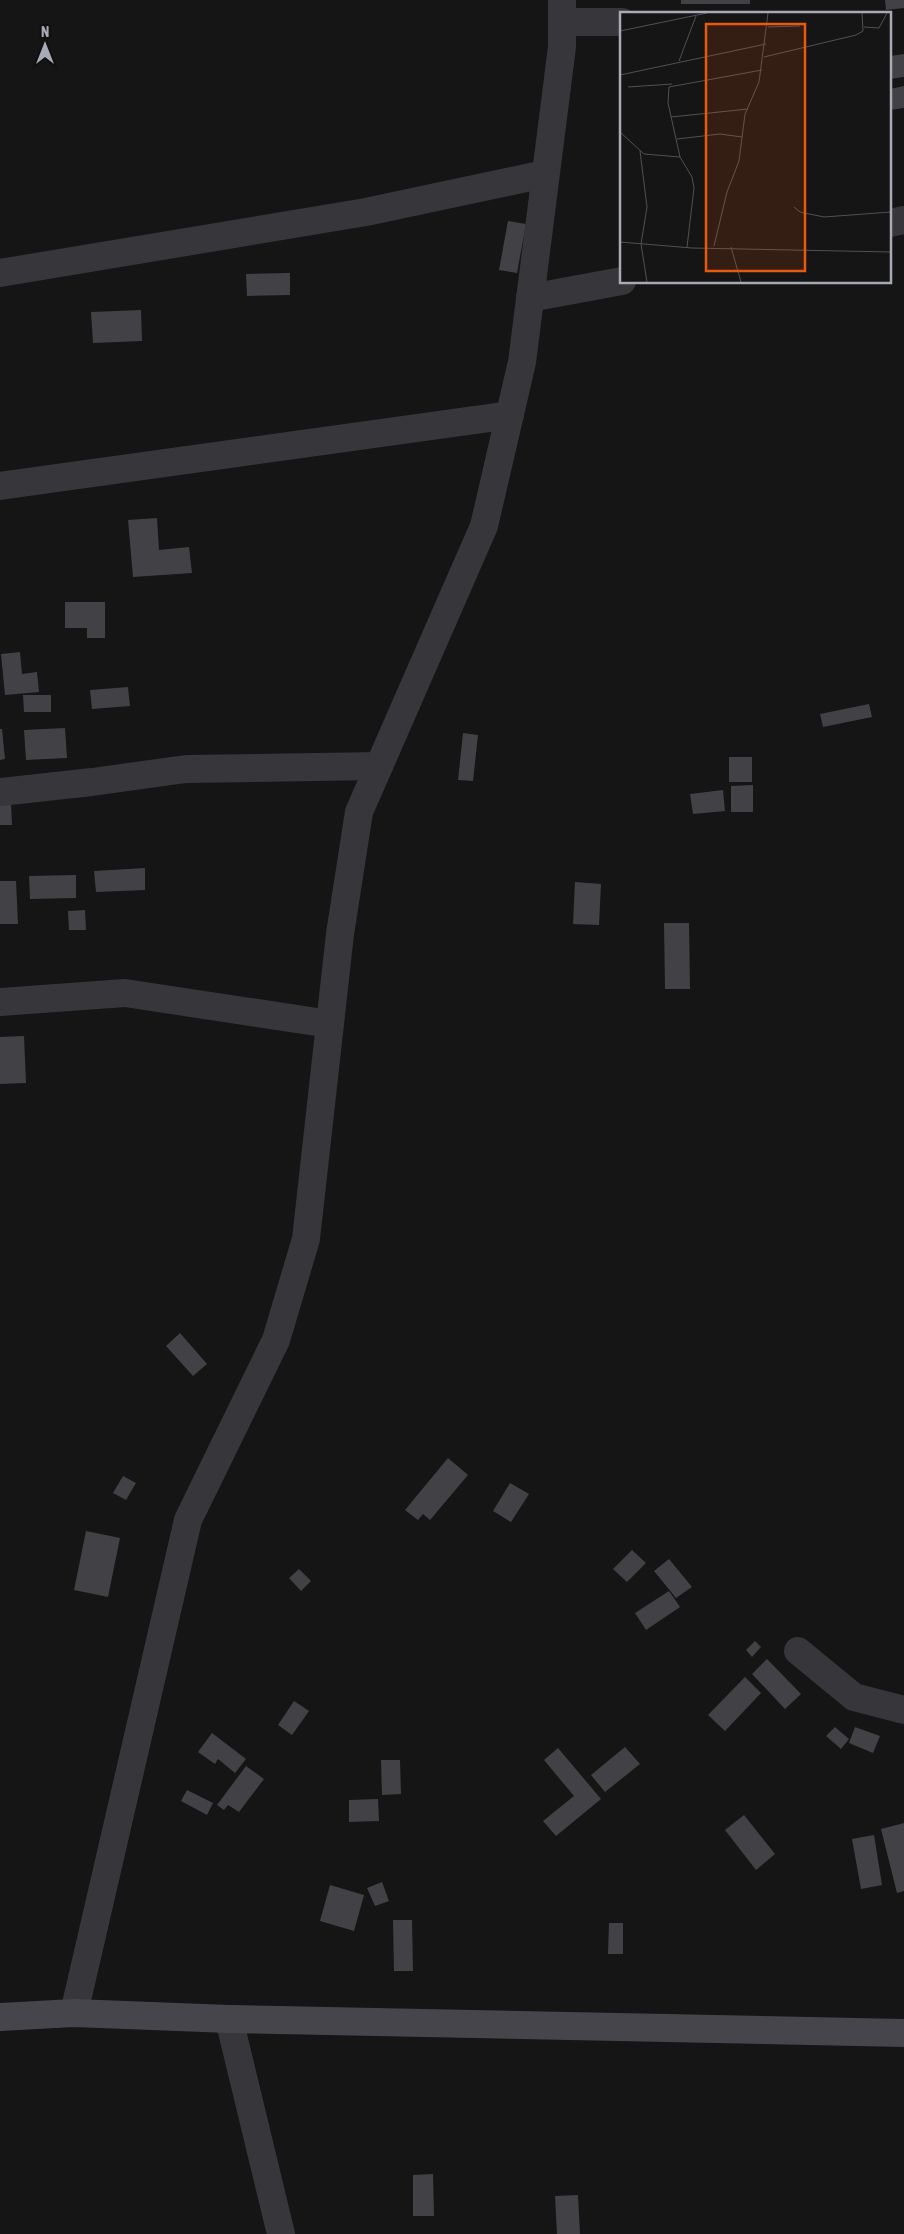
<svg xmlns="http://www.w3.org/2000/svg" width="904" height="2234" font-family="'Asap Condensed',sans-serif">
<style>
.building{fill:#424246}
.lines{fill:none;stroke-linecap:round;stroke-linejoin:round}
.street{stroke:#36363b;stroke-width:28}
.secondary{stroke:#45454b;stroke-width:28}
.inset-road{fill:none;stroke:#505156;stroke-width:1}
.view{fill:#e8590c;fill-opacity:0.15;stroke:#e8590c;stroke-width:2.5}
.inset-edge{fill:none;stroke:#a8aab5;stroke-width:2.5}
</style>
<rect width="100%" height="100%" fill="#151516"/>
<g class="building">
<rect x="681" y="0" width="69" height="4"/>
<polygon points="885,0 904,0 904,8 886,10"/>
<polygon points="904,54 904,77 890,79 890,56"/>
<polygon points="904,86 904,108 890,110 890,89"/>
<polygon points="508,221 526,224 517,273 499,270"/>
<polygon points="290,273 290,295 247,296 246,274"/>
<polygon points="141,310 142,341 93,343 91,312"/>
<polygon points="157,518 159,550 189,547 192,573 133,577 128,520"/>
<polygon points="65,602 105,602 105,638 87,638 87,628 65,628"/>
<polygon points="20,652 22,674 37,672 39,692 5,695 1,654"/>
<polygon points="128,687 130,706 92,709 90,690"/>
<polygon points="23,695 51,695 51,712 24,712"/>
<polygon points="869,704 872,717 823,727 820,714"/>
<polygon points="65,728 67,758 26,760 24,730"/>
<polygon points="0,729 2,729 5,759 0,760"/>
<polygon points="463,733 478,735 473,781 458,780"/>
<rect x="729" y="757" width="23" height="25"/>
<polygon points="753,785 753,812 731,812 731,786"/>
<polygon points="723,790 725,811 693,814 690,794"/>
<polygon points="0,803 11,803 12,825 0,825"/>
<polygon points="145,868 145,890 96,892 94,871"/>
<polygon points="76,875 76,898 30,899 29,876"/>
<polygon points="0,881 16,881 18,924 0,924"/>
<polygon points="575,882 601,884 599,925 573,924"/>
<polygon points="85,910 86,930 69,930 68,911"/>
<polygon points="664,923 689,923 690,989 665,989"/>
<polygon points="24,1036 26,1083 0,1084 0,1037"/>
<polygon points="180,1333 207,1364 193,1376 166,1346"/>
<polygon points="448,1458 468,1475 430,1520 423,1514 418,1520 405,1510"/>
<polygon points="123,1476 136,1483 126,1500 113,1493"/>
<polygon points="510,1483 529,1494 511,1522 493,1511"/>
<polygon points="86,1531 120,1538 108,1597 74,1590"/>
<polygon points="632,1550 646,1563 627,1582 613,1569"/>
<polygon points="669,1559 692,1587 676,1598 654,1571"/>
<polygon points="299,1569 311,1581 301,1591 289,1578"/>
<polygon points="669,1591 680,1607 646,1630 635,1613"/>
<polygon points="755,1641 761,1647 752,1657 746,1650"/>
<polygon points="767,1659 801,1694 785,1709 752,1674"/>
<polygon points="745,1677 761,1693 725,1731 708,1715"/>
<polygon points="294,1701 309,1711 292,1735 278,1725"/>
<polygon points="835,1727 849,1739 841,1749 826,1736"/>
<polygon points="855,1727 880,1736 873,1753 849,1743"/>
<polygon points="212,1733 246,1759 235,1773 218,1759 215,1764 198,1752"/>
<polygon points="625,1747 640,1764 605,1792 591,1775"/>
<polygon points="558,1748 601,1799 556,1836 543,1821 574,1796 544,1760"/>
<polygon points="381,1760 400,1760 401,1794 382,1795"/>
<polygon points="246,1766 264,1779 239,1812 228,1805 224,1810 217,1805"/>
<polygon points="187,1790 213,1803 207,1815 181,1801"/>
<polygon points="378,1799 379,1821 349,1822 349,1800"/>
<polygon points="744,1815 775,1854 756,1870 725,1830"/>
<polygon points="904,1823 904,1891 897,1893 881,1829"/>
<polygon points="874,1835 882,1885 861,1889 852,1839"/>
<polygon points="382,1882 389,1901 375,1906 367,1888"/>
<polygon points="330,1885 364,1895 354,1931 320,1921"/>
<polygon points="393,1920 412,1920 413,1971 394,1971"/>
<polygon points="609,1923 623,1923 623,1954 608,1954"/>
<polygon points="433,2174 434,2216 413,2216 413,2175"/>
<polygon points="578,2195 580,2234 557,2234 555,2196"/>
</g>
<g class="lines">
<g class="street">
<polyline points="562,22 622,22"/>
<polyline points="890,223 904,220"/>
<polyline points="0,273 366,212 545,174"/>
<polyline points="530,298 622,281"/>
<polyline points="0,486 510,415"/>
<polyline points="0,792 92,782 186,769 379,766"/>
<polyline points="0,1002 125,993 330,1024"/>
<polyline points="798,1651 854,1697 904,1710"/>
<polyline points="74,2013 188,1520 276,1340 306,1239 340,934 359,812 484,526 522,362 562,47 562,0"/>
<polyline points="229,2019 281,2234"/>
</g>
<polyline class="secondary" points="0,2017 74,2013 229,2019 904,2033"/>
</g>
<g transform="translate(620 12)">
<rect width="271" height="271" fill="#151516"/>
<path class="inset-road" d="M 148,15 L 180,14M 244,15 L 259,16 L 267,1M 0,19 L 87,1M 144,45 L 236,23 L 243,19 L 242,1M 59,49 L 76,4M 0,63 L 146,32M 8,75 L 52,72M 51,105 L 128,97M 0,120 L 24,142 L 60,145 L 72,165 L 74,176 L 67,235M 57,127 L 100,122 L 122,125M 20,139 L 27,195 L 21,232 L 27,270M 60,145 L 48,91 L 49,75 L 142,58M 174,195 L 180,200 L 204,205 L 271,200M 0,230 L 72,236 L 271,240M 94,234 L 107,180 L 119,149 L 125,102 L 139,70 L 148,1M 111,235 L 121,270"/>
<path class="view" d="M 86,12 L 185,12 L 185,259 L 86,259 Z"/>
<rect width="271" height="271" class="inset-edge"/>
</g>
<g transform="translate(45 45)" stroke="#101011" stroke-width="4" paint-order="stroke">
<path d="M0-4L9 19L0 12L-9 19Z" fill="#a8aab5"/>
<text y="-8" font-size="14" font-weight="bold" text-anchor="middle" fill="#a8aab5">N</text>
</g>
</svg>
